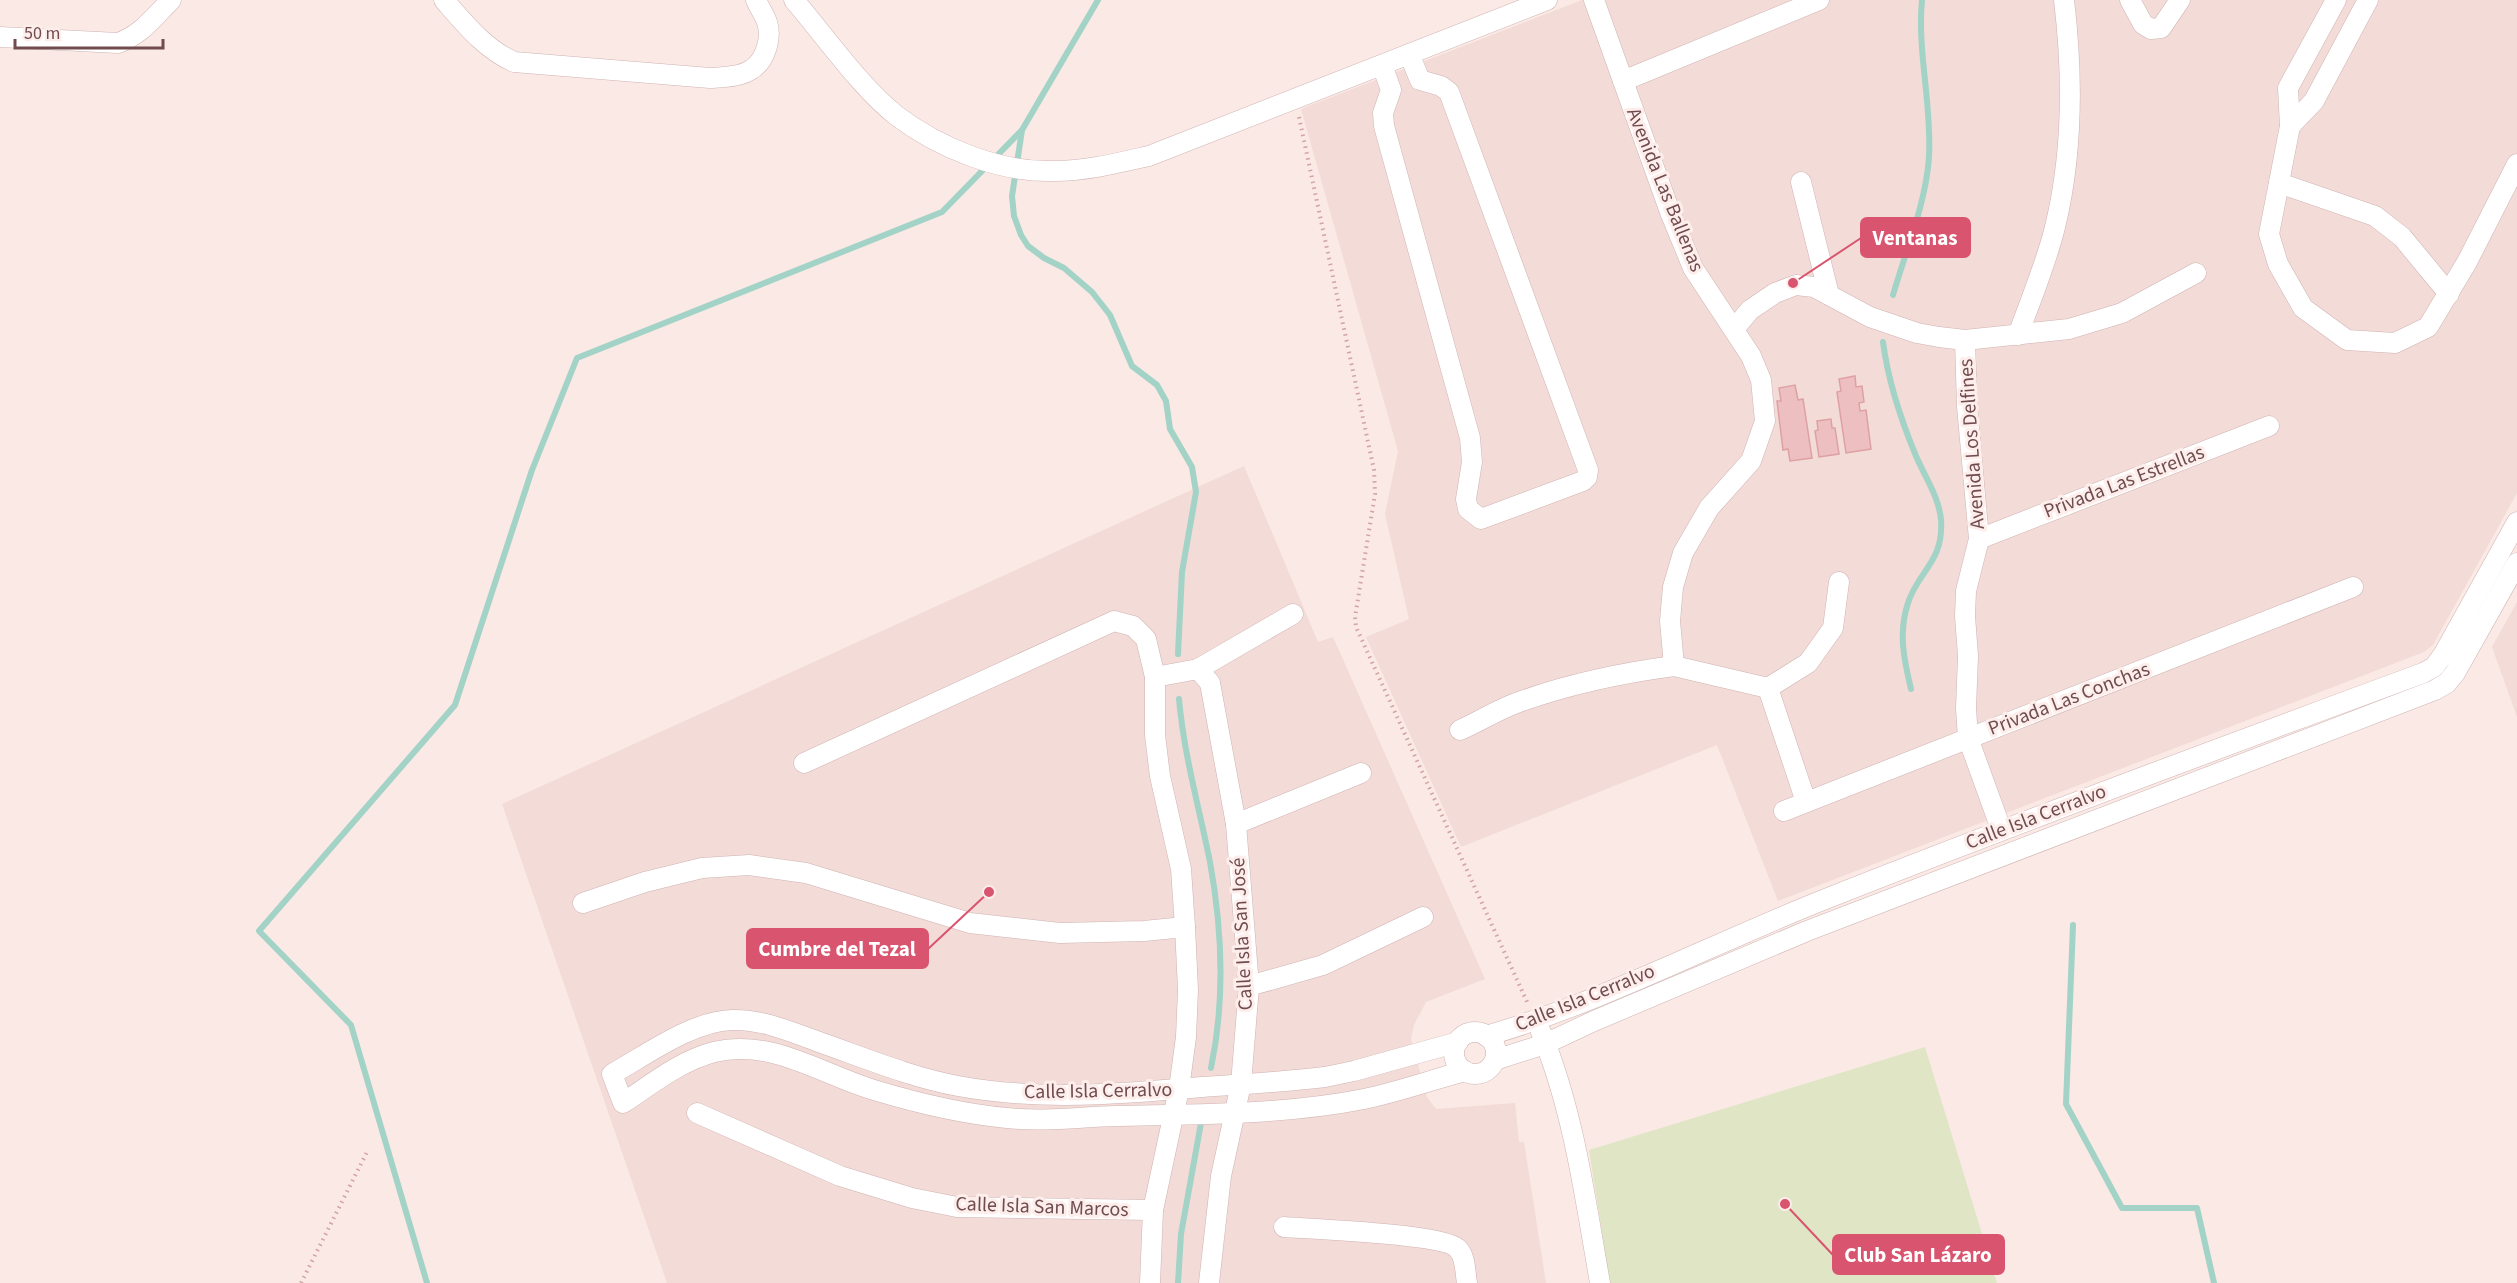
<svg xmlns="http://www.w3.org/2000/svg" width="2517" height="1283" font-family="'Source Sans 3',sans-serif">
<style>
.residential{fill:#f3dbd7}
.green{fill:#e0e6c5}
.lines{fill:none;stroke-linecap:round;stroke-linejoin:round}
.stream{stroke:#a2d3c6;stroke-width:6}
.building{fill:#edbfc0;stroke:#dea1a3;stroke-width:1.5}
.minor-casing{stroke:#cfb3b2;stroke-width:21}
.path{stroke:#d2a2a4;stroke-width:4;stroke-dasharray:1.5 4.5;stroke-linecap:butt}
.minor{stroke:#fff;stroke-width:20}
.labels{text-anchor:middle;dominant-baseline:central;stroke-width:6;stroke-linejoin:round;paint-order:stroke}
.street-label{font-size:20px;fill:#704c4f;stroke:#fdeeeb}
.leader{fill:none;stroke:#d9546e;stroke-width:2}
.callout-dot{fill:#d9546e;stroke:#fdeeeb;stroke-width:2}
.callout{fill:#d9546e;stroke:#d9546e;stroke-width:2}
.callout-label{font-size:21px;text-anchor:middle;font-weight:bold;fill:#fff}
</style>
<rect width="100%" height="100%" fill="#fae9e5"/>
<g class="residential">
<polygon points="1582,0 2517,0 2517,493 2433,645 2424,652 1778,901 1717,745 1461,847 1366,637 1409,619 1385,514 1398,451 1301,109"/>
<polygon points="1244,466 1318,642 1333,637 1485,979 1426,1002 1414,1025 1411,1039 1427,1097 1436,1109 1515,1103 1519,1142 1524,1142 1546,1283 667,1283 502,804"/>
<polygon points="2517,602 2517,717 2492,647"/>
</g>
<polygon class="green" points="1925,1047 1997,1283 1610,1283 1589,1150"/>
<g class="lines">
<g class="stream">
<polyline points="1098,0 1022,130 1012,196 1014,216 1021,235 1028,246 1044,258 1064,268 1092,292 1110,315 1132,366 1157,385 1166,401 1170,429 1192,467 1196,492 1182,572 1178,654"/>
<path d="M 1893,295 C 1906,250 1926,203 1929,157 C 1932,104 1917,52 1922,0"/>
<path d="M 1883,342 C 1888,381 1901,420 1916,456 C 1925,477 1939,497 1941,520 C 1944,562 1918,571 1908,603 C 1898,633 1904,660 1911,689"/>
<path d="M 1179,699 C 1184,755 1199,807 1210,862 C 1222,928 1225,1001 1211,1068"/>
<polyline points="2073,925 2066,1104 2122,1208 2197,1208 2214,1283"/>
<polyline points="427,1283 351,1025 259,931 455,705 532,470 577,358 942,212 1022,130"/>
<polyline points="1178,1283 1181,1234 1201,1123"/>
</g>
</g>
<g class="building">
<polygon points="1855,376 1856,387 1862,386 1864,402 1859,403 1860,411 1866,410 1871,449 1846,453 1837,392 1841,391 1839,379"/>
<polygon points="1795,385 1798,400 1803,399 1812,458 1790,461 1788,449 1783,450 1777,401 1781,401 1779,388"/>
<polygon points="1831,419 1832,428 1835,428 1839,454 1819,457 1815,431 1818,430 1817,421"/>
</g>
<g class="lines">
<defs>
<g id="minor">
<path d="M 444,0 C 465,24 485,49 514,62 L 710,78 C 724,77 741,77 752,69 C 766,60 772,37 767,22 C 764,14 759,7 756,0"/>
<path d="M 794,0 C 824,35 862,89 897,116 C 939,148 1001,173 1054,171 C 1086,171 1118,163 1149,156 L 1547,0"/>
<polyline points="1594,0 1670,212 1693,268 1751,356 1761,380 1765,421 1751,461 1709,508 1683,553 1673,587 1670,621 1674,666 1768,688 1806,802"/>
<polyline points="2130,0 2143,24 2151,29 2161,28 2180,0"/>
<polyline points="2336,0 2288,88 2290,126 2269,234 2278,264 2303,308 2347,340 2395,343 2428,327 2467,262 2517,164"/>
<path d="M 0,37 L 118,43 C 141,35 154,17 171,0"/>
<polyline points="1382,65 1391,90 1383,113 1384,126 1470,438 1472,462 1466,499 1468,509 1481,519 1583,481 1587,477 1588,470 1449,92 1441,86 1420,80 1409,54"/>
<polyline points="1623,81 1819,0"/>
<polyline points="2290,126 2314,101 2368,0"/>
<polyline points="1801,182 1829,295"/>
<polyline points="2279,183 2375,216 2402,237 2449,294"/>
<polyline points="1734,329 1750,310 1775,293 1796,285 1814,287 1870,317 1917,333 1939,337 1965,340 2069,329 2122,313 2196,273"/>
<path d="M 2018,335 C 2031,299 2046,264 2055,227 C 2073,153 2073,75 2064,0"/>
<polyline points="1965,340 1967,406 1979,539 1966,591 1965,616 1968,656 1966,708 1968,738 2001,829"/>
<polyline points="1979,539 2269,426"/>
<polyline points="1198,669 1293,614"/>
<polyline points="1155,677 1198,669 1210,683 1236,824 1249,986 1241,1084 1221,1176 1209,1283"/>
<polyline points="1768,688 1808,663 1833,628 1839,582"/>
<path d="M 1460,730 C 1480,721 1499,709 1519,702 C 1569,684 1621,673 1674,666"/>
<polyline points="804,763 1114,621 1133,626 1146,639 1155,677 1155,735 1160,776 1181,869 1185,927 1188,990 1186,1037 1179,1089 1153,1210 1150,1283"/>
<polyline points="1784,811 2353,587"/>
<polyline points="1236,824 1361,773"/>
<polyline points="583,903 645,882 702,868 749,865 806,873 970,923 1060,933 1144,931 1185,927"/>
<polyline points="1249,986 1323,965 1423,917"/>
<path d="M 1541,1032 C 1574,1112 1585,1198 1600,1283"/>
<circle cx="1475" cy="1053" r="21"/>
<path d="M 1486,1036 C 1602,1002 1710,945 1823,900 C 2022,821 2222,747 2423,673 L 2434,667 L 2443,655 L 2517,522"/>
<path d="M 1458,1042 L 1354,1071 L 1325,1077 C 1284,1082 1243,1084 1202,1087 C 1121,1094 1039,1101 958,1086 C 910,1077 865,1058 819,1042 C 791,1032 762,1019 732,1020 C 692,1021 646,1055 612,1074 L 623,1103 C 652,1084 680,1061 714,1052 C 771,1038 821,1074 874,1090 C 917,1103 963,1114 1007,1118 C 1043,1122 1079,1117 1116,1116 C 1198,1114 1283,1115 1364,1099 C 1398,1092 1431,1080 1465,1071"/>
<polyline points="1495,1060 1545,1044 1594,1021 1807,931 2435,690 2447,683 2455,673 2517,563"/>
<polyline points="697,1113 840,1176 912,1198 957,1207 1153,1210"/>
<path d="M 1284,1227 C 1312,1229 1442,1234 1457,1248 C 1466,1256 1465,1272 1467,1283"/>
</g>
</defs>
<use href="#minor" class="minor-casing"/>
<g class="path">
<polyline points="1299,117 1374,470 1375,494 1355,617 1356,627 1528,1004"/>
<polyline points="301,1283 367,1152"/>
</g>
<use href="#minor" class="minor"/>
</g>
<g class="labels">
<g class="street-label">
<text transform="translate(1665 190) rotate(68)">Avenida Las Ballenas</text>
<text transform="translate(1972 444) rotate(-94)">Avenida Los Delfines</text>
<text transform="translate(2124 482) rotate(-21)">Privada Las Estrellas</text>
<text transform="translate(2069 699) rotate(-21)">Privada Las Conchas</text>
<text transform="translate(2036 817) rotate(-21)">Calle Isla Cerralvo</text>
<text transform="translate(1242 934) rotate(-93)">Calle Isla San José</text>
<text transform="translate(1585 998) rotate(-22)">Calle Isla Cerralvo</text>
<text transform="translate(1098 1091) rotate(-1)">Calle Isla Cerralvo</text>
<text transform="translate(1042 1207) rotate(2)">Calle Isla San Marcos</text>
</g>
</g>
<path class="leader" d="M1793 283L1861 238M989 892L928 949M1785 1204L1833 1255"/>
<g class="callout-dot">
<circle cx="1793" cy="283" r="6"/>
<circle cx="989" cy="892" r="6"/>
<circle cx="1785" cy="1204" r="6"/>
</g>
<g class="callout">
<rect x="1861" y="218" width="109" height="39" rx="6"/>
<rect x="747" y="929" width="181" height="39" rx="6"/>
<rect x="1833" y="1235" width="171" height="39" rx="6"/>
</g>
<g class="callout-label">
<text x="1915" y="245">Ventanas</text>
<text x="837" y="956">Cumbre del Tezal</text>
<text x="1918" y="1262">Club San Lázaro</text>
</g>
<path d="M15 39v9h148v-9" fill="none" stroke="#704c4f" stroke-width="3"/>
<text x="24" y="39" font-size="18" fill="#704c4f" stroke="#fdeeeb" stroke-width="4.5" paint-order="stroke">50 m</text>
</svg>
